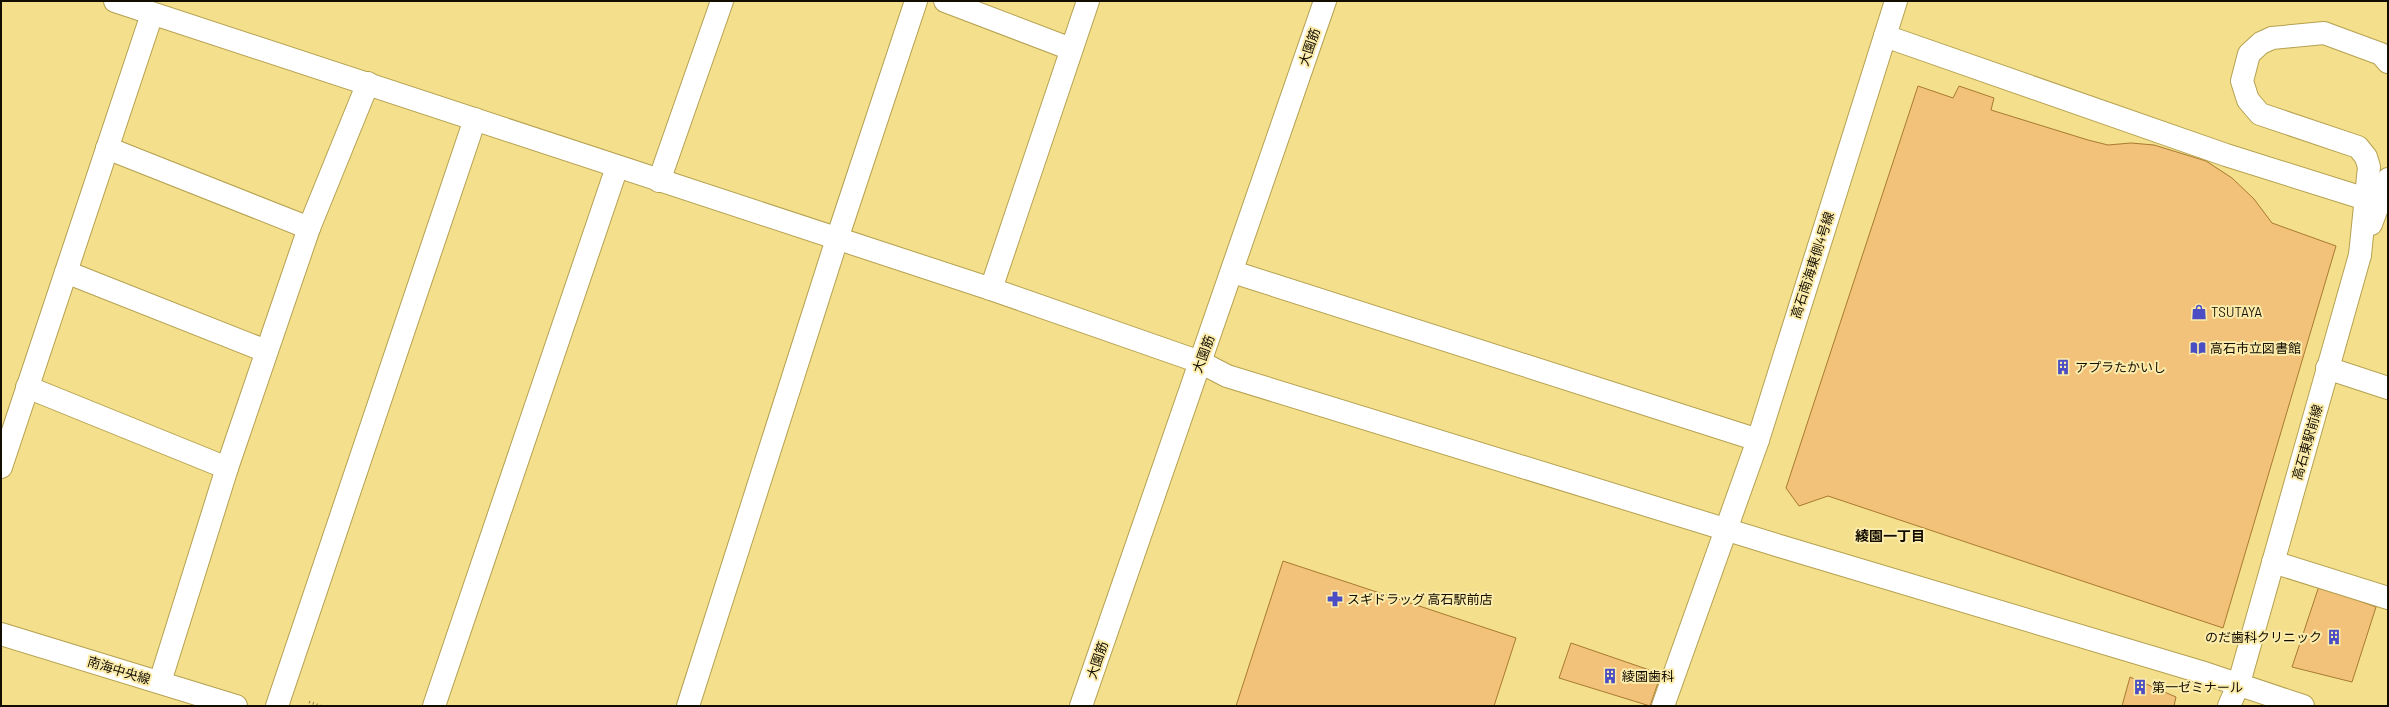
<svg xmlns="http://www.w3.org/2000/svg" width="2389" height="707" font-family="Barlow,'Noto Sans JP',sans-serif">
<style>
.building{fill:#f2c17a;stroke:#a87a32}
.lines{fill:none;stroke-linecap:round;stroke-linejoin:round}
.pedestrian-casing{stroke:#b5a150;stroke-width:24}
.minor-casing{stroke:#b5a150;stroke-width:24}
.tertiary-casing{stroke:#b5a150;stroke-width:24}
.path{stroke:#8b7d4b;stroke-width:2.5;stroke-dasharray:1 3;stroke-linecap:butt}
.pedestrian{stroke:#fff;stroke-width:22}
.minor{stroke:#fff;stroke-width:22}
.tertiary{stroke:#fff;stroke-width:22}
.labels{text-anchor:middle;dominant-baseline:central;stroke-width:4;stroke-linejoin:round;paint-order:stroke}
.street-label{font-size:13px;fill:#130d00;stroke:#fcecab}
.poi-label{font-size:13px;fill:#130d00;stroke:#fcecab;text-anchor:start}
.neighbourhood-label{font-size:14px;font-weight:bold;fill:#130d00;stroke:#fcecab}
</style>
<rect width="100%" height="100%" fill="#f3df8c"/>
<g class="building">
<polygon points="1918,86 1953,98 1959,86 1994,98 1991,110 2088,140 2108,145 2131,143 2154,145 2206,161 2232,178 2254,199 2272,223 2336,246 2223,628 1828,496 1799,506 1786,488"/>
<polygon points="1283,561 1516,638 1494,706 1236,706"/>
<polygon points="2319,586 2376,607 2352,682 2292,667"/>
<polygon points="1571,643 1661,674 1650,706 1559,678"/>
<polygon points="2130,677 2176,697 2174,706 2122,706"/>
</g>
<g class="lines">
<defs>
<polyline id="pedestrian" points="1885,36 2226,155 2366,199"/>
<g id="minor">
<polyline points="945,1 1071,49"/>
<polyline points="107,148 309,228"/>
<polyline points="659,181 722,1"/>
<polyline points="2371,224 2388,179"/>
<polyline points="2360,255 2369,167 2366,157 2358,147 2260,114 2248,100 2242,81 2249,54 2261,43 2272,38 2324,33 2381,54 2388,62"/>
<polyline points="66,272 266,351"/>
<polyline points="1233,272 1758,440"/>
<polyline points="991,289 1088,1"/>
<polyline points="2327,368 2388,388"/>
<polyline points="27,387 227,468"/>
<polyline points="1,467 152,14"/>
<polyline points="2273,562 2388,598"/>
<polyline points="160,682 227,468 309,228 368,83"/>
<polyline points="277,706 475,119"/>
<polyline points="434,706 617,167"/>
<polyline points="688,706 837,239 916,1"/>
<polyline points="1663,706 1758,440 1896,1"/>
</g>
<g id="tertiary">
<polyline points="115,1 991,289 1200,362 1227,376 1783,547 2201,672 2303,706"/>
<polyline points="1,634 236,706"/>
<polyline points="1081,706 1325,1"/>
<polyline points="2229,706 2239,683 2360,255"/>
</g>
</defs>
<use href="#pedestrian" class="pedestrian-casing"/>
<use href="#minor" class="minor-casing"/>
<use href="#tertiary" class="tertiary-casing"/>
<polyline class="path" points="309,702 321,706"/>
<use href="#pedestrian" class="pedestrian"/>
<use href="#minor" class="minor"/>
<use href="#tertiary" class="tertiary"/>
</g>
<defs>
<symbol id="shop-bare" viewBox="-9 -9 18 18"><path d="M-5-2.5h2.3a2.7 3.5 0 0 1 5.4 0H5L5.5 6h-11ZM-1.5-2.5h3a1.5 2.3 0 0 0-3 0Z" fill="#4a4dc3" stroke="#fcecab" stroke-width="2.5" paint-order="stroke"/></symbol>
<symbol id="library-bare" viewBox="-9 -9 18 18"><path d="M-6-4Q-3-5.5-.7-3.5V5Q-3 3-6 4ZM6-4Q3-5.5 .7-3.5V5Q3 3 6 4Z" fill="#4a4dc3" stroke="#fcecab" stroke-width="2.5" paint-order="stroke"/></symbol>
<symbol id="building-bare" viewBox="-9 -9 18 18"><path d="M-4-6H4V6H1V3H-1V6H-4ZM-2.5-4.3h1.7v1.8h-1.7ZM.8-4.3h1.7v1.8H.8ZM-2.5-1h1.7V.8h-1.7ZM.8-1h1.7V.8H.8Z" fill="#4a4dc3" stroke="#fcecab" stroke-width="2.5" paint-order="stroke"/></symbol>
<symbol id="pharmacy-bare" viewBox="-9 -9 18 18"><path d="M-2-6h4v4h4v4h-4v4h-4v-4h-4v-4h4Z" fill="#4a4dc3" stroke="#fcecab" stroke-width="2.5" paint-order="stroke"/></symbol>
</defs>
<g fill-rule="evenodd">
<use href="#shop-bare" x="2188" y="301" width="22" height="22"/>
<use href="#library-bare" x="2187" y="337" width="22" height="22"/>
<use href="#building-bare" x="2052" y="356" width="22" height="22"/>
<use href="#pharmacy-bare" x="1324" y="588" width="22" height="22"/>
<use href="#building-bare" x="2323" y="626" width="22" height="22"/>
<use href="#building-bare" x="1599" y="665" width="22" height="22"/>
<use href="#building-bare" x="2129" y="676" width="22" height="22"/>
</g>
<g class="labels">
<g class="street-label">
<text transform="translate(1309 47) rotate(-71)">大園筋</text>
<text transform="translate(1812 265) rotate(-72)">高石南海東側4号線</text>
<text transform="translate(1203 354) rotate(-70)">大園筋</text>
<text transform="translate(2307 442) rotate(-74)">高石東駅前線</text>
<text transform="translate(1097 660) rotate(-71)">大園筋</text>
<text transform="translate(119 670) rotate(17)">南海中央線</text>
</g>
<g class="poi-label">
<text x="2211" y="312">TSUTAYA</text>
<text x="2210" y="348">高石市立図書館</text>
<text x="2075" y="367">アプラたかいし</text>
<text x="1347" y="599">スギドラッグ 高石駅前店</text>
<text x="2322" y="637" text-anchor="end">のだ歯科クリニック</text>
<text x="1622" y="676">綾園歯科</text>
<text x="2152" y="687">第一ゼミナール</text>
</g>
<g class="neighbourhood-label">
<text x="1890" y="535">綾園一丁目</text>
</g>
</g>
<rect width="2389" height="707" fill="none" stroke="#130d00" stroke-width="4"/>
</svg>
